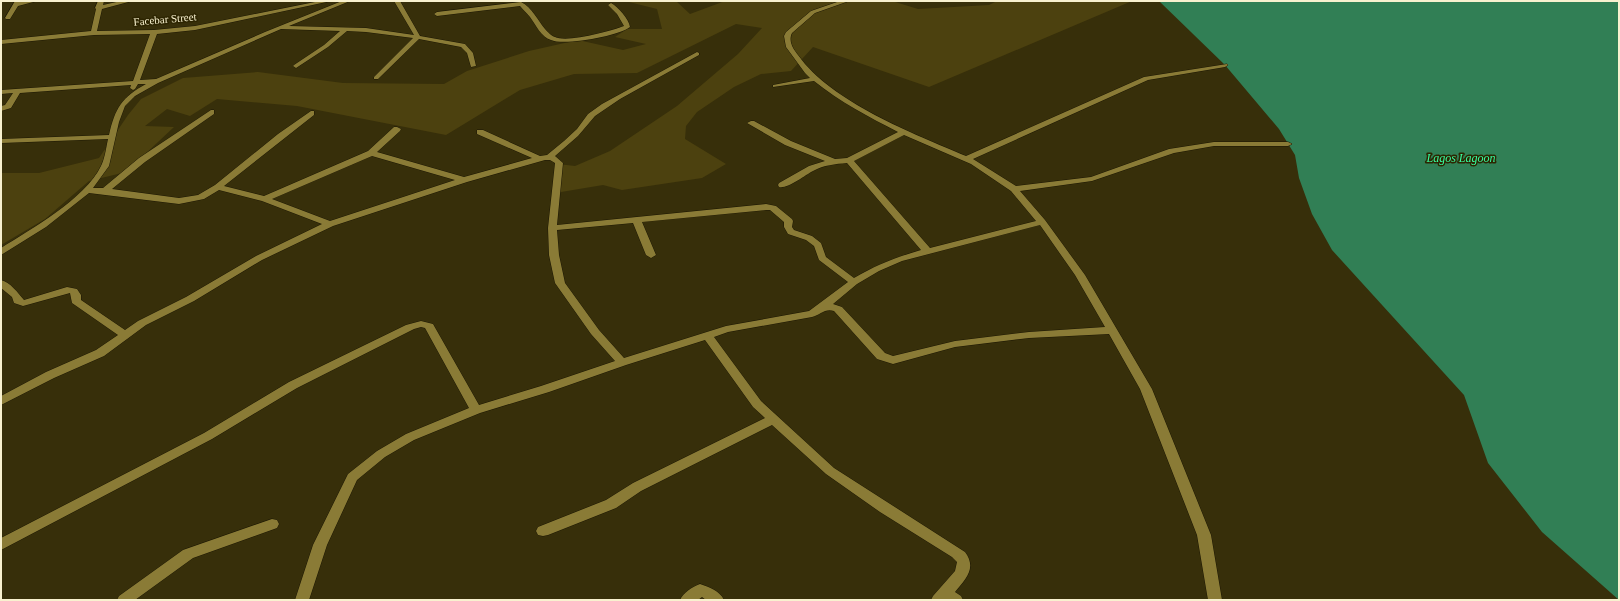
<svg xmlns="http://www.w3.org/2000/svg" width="1620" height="601" font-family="'Times New Roman',serif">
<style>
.green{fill:#4c410f}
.water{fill:#317f55}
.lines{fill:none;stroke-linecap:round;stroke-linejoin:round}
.minor-casing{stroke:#1c1703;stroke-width:1}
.minor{fill:#8a7b36;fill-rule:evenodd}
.labels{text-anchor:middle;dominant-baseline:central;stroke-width:3;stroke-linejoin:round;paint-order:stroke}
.far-street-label{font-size:11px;fill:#f8f1cf;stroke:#2d2501}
.far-water-label{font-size:12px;font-style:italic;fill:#36fea1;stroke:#2d2501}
</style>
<rect width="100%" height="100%" fill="#372f0a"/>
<polygon class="green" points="625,1 676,1 690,14 725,1 892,1 918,9 989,5 997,1 1132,1 929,87 813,47 791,71 761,74 734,87 697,112 686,126 685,139 726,164 702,178 622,190 603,185 555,193 558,164 575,166 610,151 677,106 738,54 762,28 736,24 637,73 574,74 520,90 446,135 297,106 217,99 190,116 167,109 145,126 174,127 126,172 89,181 45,219 1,245 1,173 39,173 99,158 128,115 141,99 183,78 258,72 343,83 444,84 467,71 529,51 578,40 623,50 646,44 615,37 627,29 662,29 657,9"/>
<polygon class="water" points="1159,1 1619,1 1619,600 1542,532 1488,463 1464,395 1332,250 1312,214 1299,178 1295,155 1279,129 1225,65"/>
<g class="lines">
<defs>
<g id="minor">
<polygon points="15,1 37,1 18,6 10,19 6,19 5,18"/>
<path d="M 98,1 L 104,1 L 103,5 L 121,1 L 132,1 L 102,9 L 97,31 L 154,30 L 195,26 L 320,1 L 331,1 L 195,30 L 157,34 L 140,80 L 156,79 L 265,32 L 342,1 L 350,1 L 289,26 L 366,28 L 414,35 L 394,1 L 400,1 L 420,36 L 465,44 L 473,53 L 476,66 L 471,67 L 467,53 L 461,47 L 419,39 L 378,79 L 374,79 L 374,77 L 413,38 L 366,32 L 347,31 L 328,47 L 296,68 L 293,66 L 294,65 L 324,45 L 340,31 L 281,29 L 158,83 L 135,96 L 125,106 L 119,122 L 109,166 L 93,188 L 103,188 L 139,158 L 211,110 L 214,110 L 214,114 L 145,162 L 112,189 L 179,198 L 198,195 L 215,185 L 278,134 L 311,111 L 314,111 L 314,115 L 224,186 L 264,196 L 368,151 L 394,127 L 397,127 L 401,129 L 400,131 L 377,152 L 464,177 L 532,158 L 477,134 L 477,130 L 483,130 L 540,156 L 547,155 L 564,141 L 577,129 L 588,114 L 602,104 L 697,52 L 699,53 L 699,55 L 620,99 L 595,116 L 578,136 L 555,156 L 563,163 L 557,225 L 766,204 L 776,206 L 792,219 L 793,221 L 792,227 L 794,230 L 812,236 L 821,243 L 826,257 L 854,278 C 876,265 897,257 921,250 L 847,163 C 835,164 824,165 813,171 C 805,175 788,189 779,187 L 778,185 L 779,183 L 809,166 L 825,161 L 785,145 L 747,123 L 751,121 L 754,121 L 791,141 L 835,159 L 847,158 L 898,132 C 869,117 840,102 814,81 L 773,87 L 773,85 L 810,78 L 805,73 L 786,47 L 784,36 L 786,32 L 811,11 L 840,1 L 849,1 L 815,13 L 792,33 C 788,41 793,49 798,55 C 831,102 914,134 966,156 L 1144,77 L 1227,64 L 1228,65 L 1225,67 L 1148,80 L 973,159 L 1016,186 L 1091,177 L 1169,149 L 1214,142 L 1288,142 L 1292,144 L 1288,146 L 1214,146 L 1174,153 L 1092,181 L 1020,191 L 1045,220 L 1085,275 L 1152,389 L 1211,535 L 1222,600 L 1208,600 L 1197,535 L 1140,389 L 1109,334 L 1029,338 L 955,347 L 893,364 L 877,359 L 834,311 C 825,308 820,315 812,317 L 728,332 L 714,337 L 761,401 L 834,468 L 965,552 C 977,568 966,579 955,592 L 961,596 L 963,600 L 931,600 L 933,596 L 955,571 L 957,562 L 952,557 L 880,512 L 826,474 L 772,425 L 641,491 L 616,508 L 548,535 L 543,536 L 538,535 L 536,531 L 538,527 L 606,500 L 633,483 L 765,418 L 753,407 L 705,340 L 626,365 L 549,392 L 480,413 L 414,440 L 385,457 L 357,480 L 327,545 L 309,600 L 295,600 L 313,545 L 348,474 L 377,451 L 406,434 L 469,408 L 425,328 L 421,327 L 414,329 L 297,388 L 212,439 L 1,550 L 1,538 L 204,433 L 289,382 L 406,325 L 421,321 L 433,324 L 479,405 L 541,386 L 615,361 L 591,334 L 555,283 L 549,255 L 548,228 L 555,163 L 550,160 L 545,160 L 467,182 L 333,226 L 262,260 L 194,301 L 146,325 L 104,356 L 54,378 L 1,405 L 1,396 L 46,372 L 96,350 L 118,335 L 72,303 L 70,293 L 23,306 L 14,303 L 12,297 L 1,288 L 1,280 C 10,282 18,293 24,300 L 67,287 L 77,289 L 81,295 L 81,300 L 125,330 L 138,321 L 186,297 L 256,256 L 322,224 L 262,201 L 219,190 L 204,199 L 179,204 L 89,193 L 46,227 L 1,255 L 1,248 C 31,229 85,199 101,166 C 105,158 106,148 108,139 L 1,143 L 1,139 L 109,135 C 115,108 122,97 146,84 L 138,84 L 135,89 L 133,90 L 130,88 L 131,85 L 20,93 L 11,108 L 1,111 L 1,106 L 5,105 L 13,93 L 1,94 L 1,90 L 133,81 L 150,34 L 94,35 L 1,44 L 1,40 L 91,31 L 96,9 L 95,8 ZM 904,135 L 971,164 L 1011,191 L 1036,221 L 930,248 L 854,161 ZM 372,156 L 455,180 L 330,221 L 272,199 ZM 766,210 L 770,210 L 784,222 L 784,227 L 788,234 L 806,240 L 814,246 L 819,260 L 848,282 L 809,311 L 726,326 L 624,358 L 599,330 L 565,283 L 559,255 L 557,230 L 633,223 L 646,255 L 651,258 L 656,255 L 642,222 ZM 1040,225 L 1075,275 L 1105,327 L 1029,332 L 955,341 L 893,356 L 885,353 L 842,307 L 833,304 L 857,284 L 879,271 L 902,261 Z"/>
<path d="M 521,2 C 532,7 538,21 545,29 C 548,32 551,36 555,37 C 567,43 611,31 624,26 L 617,14 L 608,5 L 611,3 C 618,7 629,19 630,27 C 619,36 564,46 551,40 C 541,37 536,25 530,17 C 527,13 523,10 520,6 L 437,16 L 434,14 L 437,12 Z"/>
<polygon points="272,519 277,520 279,524 277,528 193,558 135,600 117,600 119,596 183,550"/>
<path d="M 700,584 C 709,587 720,591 724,600 L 706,600 L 702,597 L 698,600 L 680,600 C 683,593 692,587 700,584 Z"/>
</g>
</defs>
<use href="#minor" class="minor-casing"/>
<use href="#minor" class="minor"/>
</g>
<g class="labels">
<g class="far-street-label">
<text transform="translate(165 19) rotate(-5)">Facebar Street</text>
</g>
<g class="far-water-label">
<text x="1461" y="158">Lagos Lagoon</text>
</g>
</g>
<rect width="1620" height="601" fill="none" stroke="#f8f1cf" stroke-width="4"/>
</svg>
